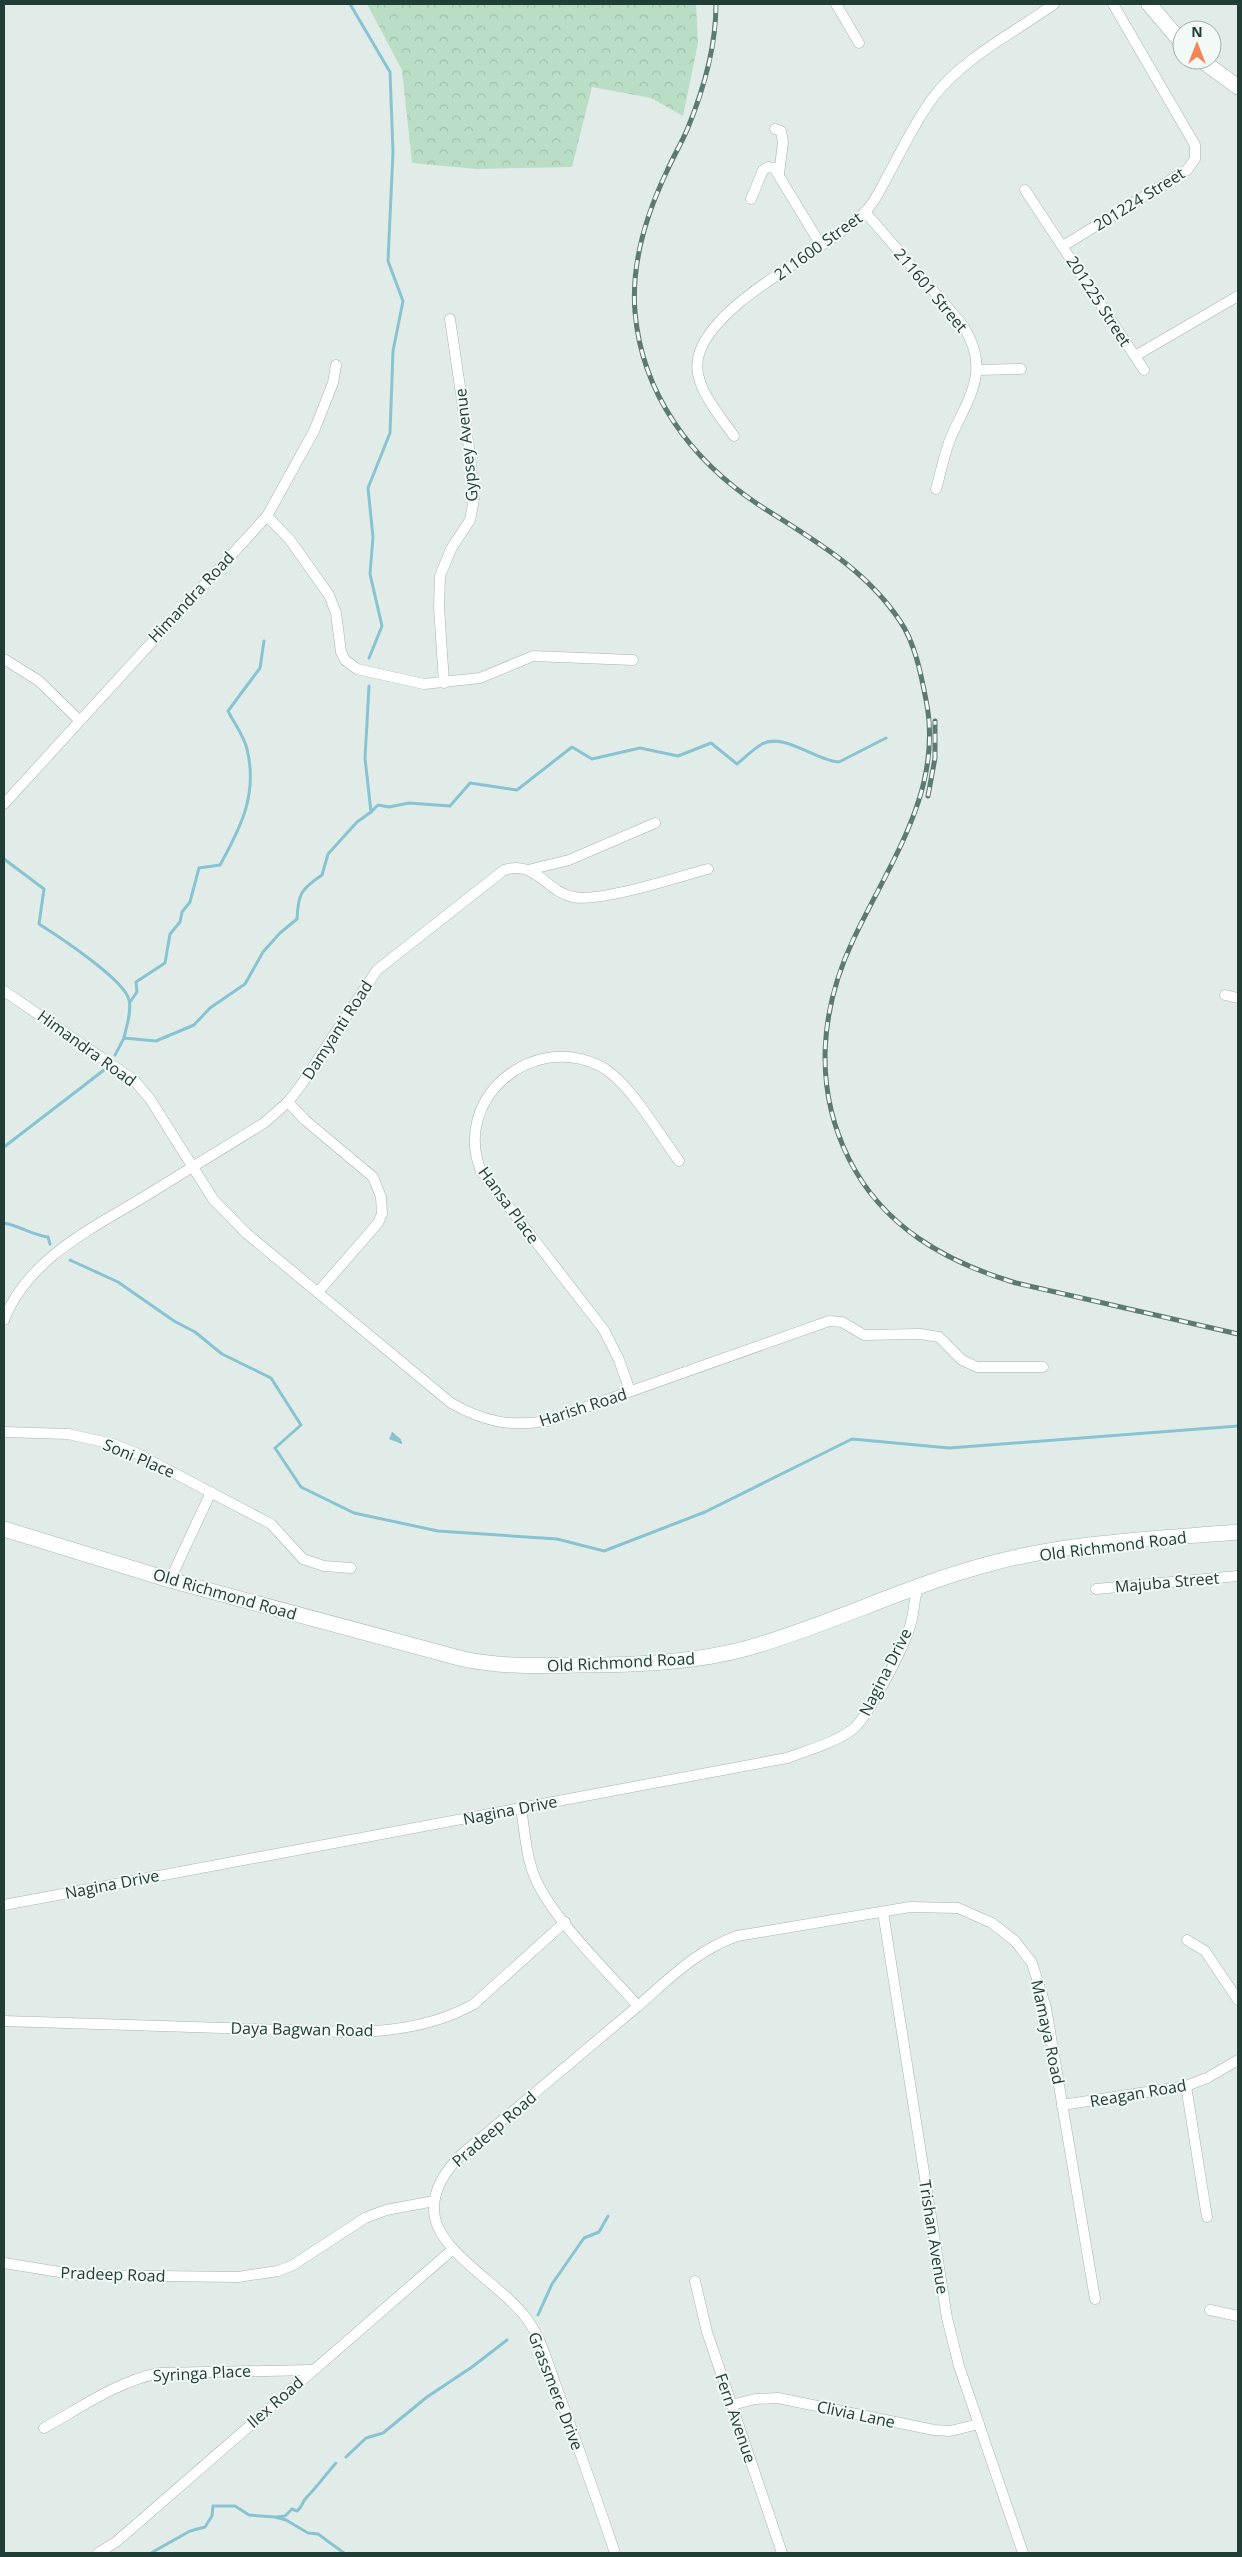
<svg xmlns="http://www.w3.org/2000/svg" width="1242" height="2557" font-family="'Open Sans',sans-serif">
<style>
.forest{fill:url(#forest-crowns)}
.water{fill:url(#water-waves)}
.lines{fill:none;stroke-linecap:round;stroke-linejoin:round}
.stream{stroke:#88c3d2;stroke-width:3}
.street-casing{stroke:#a4b4af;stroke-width:11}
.secondary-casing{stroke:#a0b8b1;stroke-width:16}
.street{stroke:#fff;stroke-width:10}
.secondary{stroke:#fff;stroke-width:15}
.rail-casing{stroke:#5c7972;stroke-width:5}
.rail{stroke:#f2f9f6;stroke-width:3;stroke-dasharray:9;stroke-linecap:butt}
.labels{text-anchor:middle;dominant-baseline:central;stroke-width:4;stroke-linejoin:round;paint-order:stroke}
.street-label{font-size:16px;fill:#213d37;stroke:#f2f9f6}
</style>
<defs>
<pattern id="forest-crowns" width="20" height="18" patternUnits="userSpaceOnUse" patternTransform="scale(1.25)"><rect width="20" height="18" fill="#badec5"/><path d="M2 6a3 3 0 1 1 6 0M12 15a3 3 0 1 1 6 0" fill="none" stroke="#a0bfaa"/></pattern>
<pattern id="water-waves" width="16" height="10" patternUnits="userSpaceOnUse" patternTransform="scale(1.25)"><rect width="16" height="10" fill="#88c3d2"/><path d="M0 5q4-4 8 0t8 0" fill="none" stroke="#6fa0ab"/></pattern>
</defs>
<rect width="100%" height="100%" fill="#e1ece8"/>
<polygon class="forest" points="367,4 696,4 698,43 683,116 651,98 592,87 572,167 476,169 412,163 402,70"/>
<polygon class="water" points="392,1432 401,1439 402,1444 389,1439"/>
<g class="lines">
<g class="stream">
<polyline points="350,4 390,72 393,152 388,261 403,301 393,351 390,433 368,488 373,537 370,574 382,626 369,658"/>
<path d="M 371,812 L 378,805 L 389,807 L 409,803 L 450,806 L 470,783 L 517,790 L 572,747 L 592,759 L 640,748 L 678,756 L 711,743 L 737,764 C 745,758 753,749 762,744 C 783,732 817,761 839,762 L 886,738"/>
<path d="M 4,859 L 44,889 L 39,924 C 58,936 125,980 129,1000 C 132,1012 126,1027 124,1038"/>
<path d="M 130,1002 L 137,992 L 136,982 L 165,963 L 170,934 L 180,922 L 182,912 L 190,902 L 199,868 L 220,865 C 241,827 258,794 247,749 C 244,736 234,723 228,711 L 260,668 L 264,641"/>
<path d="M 115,1055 L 124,1038 L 156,1041 L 194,1025 L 210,1008 L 245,984 L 263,952 L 280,933 L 297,919 C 298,894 301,889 322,875 L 328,854 L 357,822 L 371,812 L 365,758 L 369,686"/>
<polyline points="4,1147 104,1070"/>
<path d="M 4,1223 C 20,1226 33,1235 48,1237 L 50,1244"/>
<polyline points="70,1260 118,1282 174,1321 195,1332 222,1354 271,1378 301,1425 275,1448 301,1487 354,1513 438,1531 557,1539 604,1551 705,1512 852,1439 949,1448 1238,1426"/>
<polyline points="538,2315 552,2284 584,2238 599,2232 608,2216"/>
<polyline points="346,2457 366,2438 383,2433 427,2397 472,2367 507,2340"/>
<path d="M 277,2517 L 285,2516 L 292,2509 L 297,2511 C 302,2508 302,2502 306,2498 C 317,2487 326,2474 336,2463"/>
<polyline points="151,2553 190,2531 205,2527 212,2516 213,2506 235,2506 249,2515 275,2517 286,2520 308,2533 318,2534 344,2553"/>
</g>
<defs>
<g id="street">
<polyline points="836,4 859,43"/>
<polyline points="775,129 781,131 783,142 779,174"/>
<polyline points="1025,190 1144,370"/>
<polyline points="751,199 763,170 768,167 774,168 821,245"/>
<path d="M 865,212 L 961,323 C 992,368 970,395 951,437 C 944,454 941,472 936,489"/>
<polyline points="1063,246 1187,170 1195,159 1195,145 1113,4"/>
<polyline points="1135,356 1238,296"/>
<polyline points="978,370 1021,369"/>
<path d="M 734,436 C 718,413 688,381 700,351 C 721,297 821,254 864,213 C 873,205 879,192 885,181 C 900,154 913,125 932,99 C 962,58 1014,33 1054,4"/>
<polyline points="267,516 290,540 329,595 336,613 341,652 345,660 357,669 424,684 480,678 533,656 633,660"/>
<polyline points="4,659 39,681 79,720"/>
<polyline points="444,683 439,607 440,576 451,549 470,520 474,499 470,455 450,319"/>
<polyline points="4,804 267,516 314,431 333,383 336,365"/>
<polyline points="528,870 569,860 655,823"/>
<path d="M 4,991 L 134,1080 L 150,1099 L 213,1199 L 246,1233 L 451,1403 C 485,1422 510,1427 547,1421 L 829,1321 L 842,1322 L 864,1335 L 920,1334 L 939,1337 L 962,1360 L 977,1367 L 1043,1367"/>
<polyline points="1225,995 1238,998"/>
<polyline points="288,1102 305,1120 373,1177 381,1197 382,1214 378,1223 318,1292"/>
<path d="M 4,1320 C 28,1258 93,1228 147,1195 C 186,1171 225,1147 264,1123 L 288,1102 L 301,1085 L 377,970 L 504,870 C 537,860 545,891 573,897 C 600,903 677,877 708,869"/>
<path d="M 630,1391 L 619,1360 L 604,1330 L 481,1171 C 452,1099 531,1033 598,1065 C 628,1079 658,1133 679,1161"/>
<polyline points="4,1432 68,1434 113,1444 136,1453 271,1524 303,1559 324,1566 351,1568"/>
<polyline points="170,1580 211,1492"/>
<polyline points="1096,1589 1238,1576"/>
<path d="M 521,1808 C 525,1832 526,1858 536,1880 C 554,1920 608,1972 638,2006 L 461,2155 C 445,2171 430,2193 435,2218 C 442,2253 499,2284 523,2314 C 540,2334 547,2361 556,2386 C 576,2441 596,2497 615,2553"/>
<path d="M 4,1905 L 787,1758 C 808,1750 835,1743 853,1729 C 868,1717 905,1645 910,1626 C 915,1612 913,1599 919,1585"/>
<polyline points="883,1912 947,2318 959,2366 1023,2553"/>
<polyline points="1187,1940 1205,1951 1238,2000"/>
<path d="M 638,2006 C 669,1979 697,1950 737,1936 L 910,1907 L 958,1908 L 992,1923 L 1015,1941 L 1032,1963 L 1046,2008 L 1095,2299"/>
<path d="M 4,2021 L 347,2032 C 389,2032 437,2025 474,2004 L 565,1922"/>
<polyline points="1186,2086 1207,2217"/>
<polyline points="1062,2105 1186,2086 1207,2078 1238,2060"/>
<polyline points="4,2263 78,2275 238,2277 278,2271 293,2265 365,2218 386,2210 434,2201"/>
<polyline points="695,2281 707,2332 782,2553"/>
<polyline points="1210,2310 1238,2316"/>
<polyline points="732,2405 755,2399 778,2398 934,2430 950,2431 979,2424"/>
<path d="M 44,2428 C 80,2408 118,2381 159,2373 L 312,2370"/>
<polyline points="98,2553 116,2542 452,2250"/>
</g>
<g id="secondary">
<polyline points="1149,4 1182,43"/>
<polyline points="1201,60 1238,87"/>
<path d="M 4,1529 L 170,1580 L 463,1659 C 501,1667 539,1666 578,1665 C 634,1665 694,1663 748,1648 C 829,1625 904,1587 985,1565 C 1067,1542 1154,1539 1238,1532"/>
</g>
</defs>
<use href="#street" class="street-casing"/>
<use href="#secondary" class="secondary-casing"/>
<use href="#street" class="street"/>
<use href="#secondary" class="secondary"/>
<defs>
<g id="rail">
<path d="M 716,4 C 716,48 704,89 687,130 C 681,144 673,157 667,171 C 646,215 631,263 635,312 C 642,394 691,460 759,505 C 810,538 865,568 900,621 C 915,643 921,674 926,700 C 944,789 890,862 854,938 C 820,1009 813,1087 849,1159 C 883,1227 946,1262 1016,1283 L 1238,1334"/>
<polyline points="928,796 935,758 935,721"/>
</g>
</defs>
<use href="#rail" class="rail-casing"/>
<use href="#rail" class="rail"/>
</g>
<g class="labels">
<g class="street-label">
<text transform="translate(1139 199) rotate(-32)">201224 Street</text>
<text transform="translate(818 246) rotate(-36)">211600 Street</text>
<text transform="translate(931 290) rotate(50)">211601 Street</text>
<text transform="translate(1099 301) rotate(57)">201225 Street</text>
<text transform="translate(466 445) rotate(-96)">Gypsey Avenue</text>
<text transform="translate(191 597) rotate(-47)">Himandra Road</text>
<text transform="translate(337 1030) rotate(-57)">Damyanti Road</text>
<text transform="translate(87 1048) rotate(36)">Himandra Road</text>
<text transform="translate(509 1205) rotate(54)">Hansa Place</text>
<text transform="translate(583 1407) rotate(-18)">Harish Road</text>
<text transform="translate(139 1458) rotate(23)">Soni Place</text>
<text transform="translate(1113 1546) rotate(-7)">Old Richmond Road</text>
<text transform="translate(1167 1582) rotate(-5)">Majuba Street</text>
<text transform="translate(225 1594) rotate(16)">Old Richmond Road</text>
<text transform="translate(621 1662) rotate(-3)">Old Richmond Road</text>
<text transform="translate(885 1672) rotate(-63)">Nagina Drive</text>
<text transform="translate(510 1810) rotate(-11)">Nagina Drive</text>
<text transform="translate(112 1884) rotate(-11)">Nagina Drive</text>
<text transform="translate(302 2029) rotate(1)">Daya Bagwan Road</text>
<text transform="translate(1048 2032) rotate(78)">Mamaya Road</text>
<text transform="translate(1138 2093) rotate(-10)">Reagan Road</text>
<text transform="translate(494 2129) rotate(-41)">Pradeep Road</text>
<text transform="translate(934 2237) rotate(81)">Trishan Avenue</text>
<text transform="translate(113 2274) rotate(2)">Pradeep Road</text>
<text transform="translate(202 2373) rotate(-3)">Syringa Place</text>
<text transform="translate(556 2391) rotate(69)">Grassmere Drive</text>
<text transform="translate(275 2402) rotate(-41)">Ilex Road</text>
<text transform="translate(856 2414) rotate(12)">Clivia Lane</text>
<text transform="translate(736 2418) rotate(71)">Fern Avenue</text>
</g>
</g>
<rect width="1242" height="2557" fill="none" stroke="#213d37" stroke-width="10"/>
<g transform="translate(1197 45)"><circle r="24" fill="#f2f9f6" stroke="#9eaeaa"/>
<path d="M0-4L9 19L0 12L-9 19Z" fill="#f48557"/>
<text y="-8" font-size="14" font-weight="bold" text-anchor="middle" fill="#213d37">N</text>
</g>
</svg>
